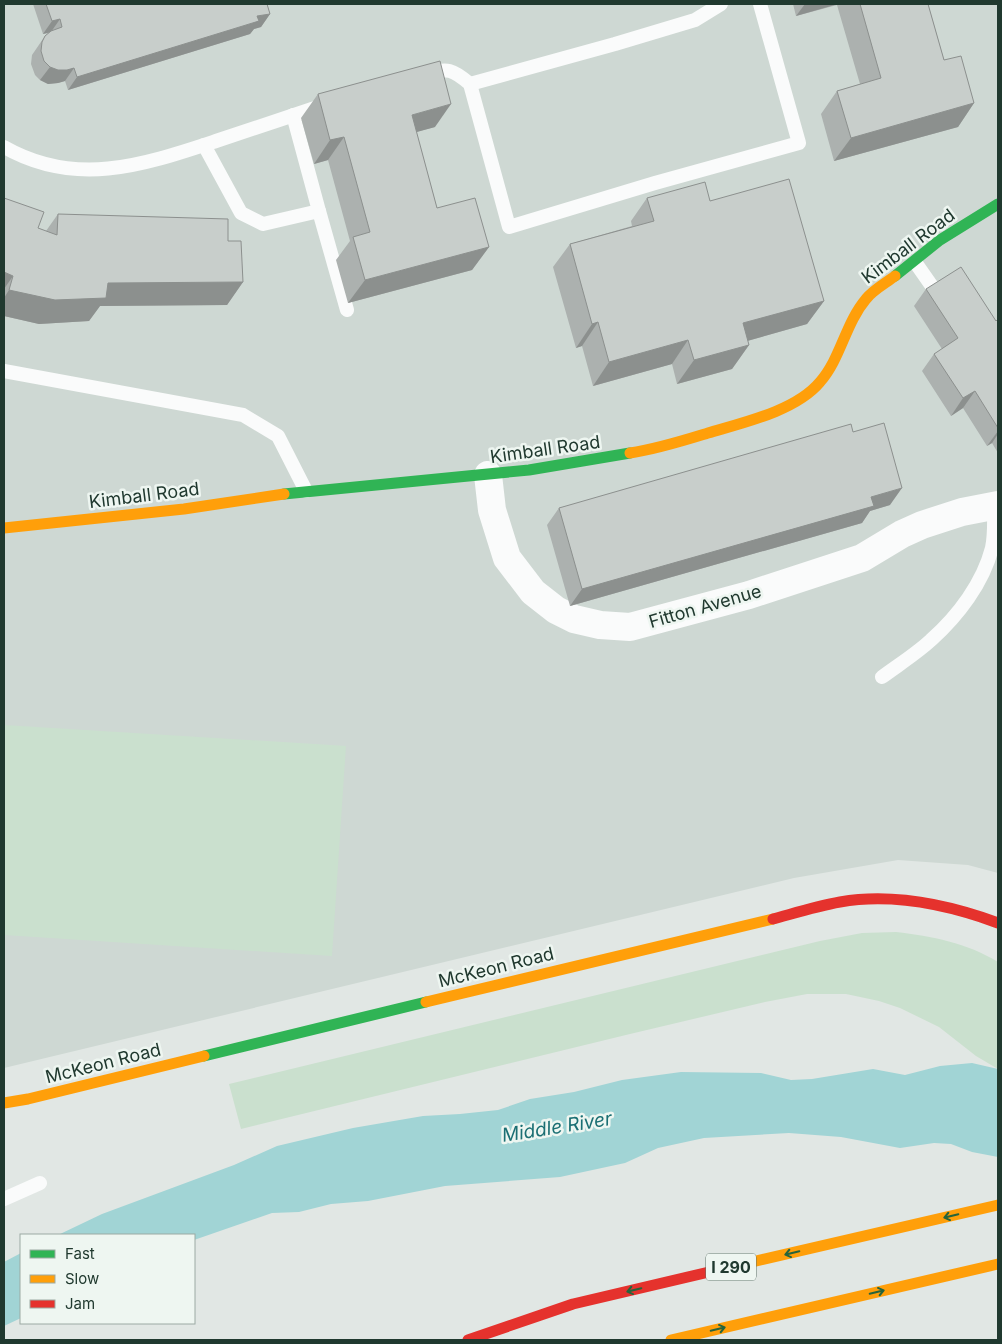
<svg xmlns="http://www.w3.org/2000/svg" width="1002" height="1344" font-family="Inter,sans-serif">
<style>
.built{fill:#ced8d3}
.green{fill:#cae0ce}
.water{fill:#a1d4d5}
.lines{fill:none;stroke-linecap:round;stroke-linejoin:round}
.lane{stroke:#fafbfb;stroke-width:14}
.street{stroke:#fafbfb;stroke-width:28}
.fast{stroke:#30b455;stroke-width:11}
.slow{stroke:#ff9f0a;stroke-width:11}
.jam{stroke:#e5322d;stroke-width:11}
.wall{fill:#acb1af}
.shaded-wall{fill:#8c908e}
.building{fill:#c8cecb;stroke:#8c908e}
.oneway{stroke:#26643c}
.labels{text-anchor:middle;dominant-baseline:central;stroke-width:5;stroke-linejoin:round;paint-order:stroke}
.shield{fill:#eef6f1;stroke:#5e7269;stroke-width:1}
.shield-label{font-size:16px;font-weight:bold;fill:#20392f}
.street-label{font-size:18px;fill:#20392f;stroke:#eef6f1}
.water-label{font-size:19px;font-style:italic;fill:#1b6f73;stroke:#eef6f1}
</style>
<rect width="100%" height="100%" fill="#e1e7e4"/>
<polygon class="built" points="4,4 998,4 998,873 968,865 898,860 794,878 4,1068"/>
<g class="green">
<polygon points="4,725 346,746 332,956 4,935"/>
<path d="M 896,932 C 932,936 967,943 998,962 L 998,1069 L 976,1056 L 939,1027 L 900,1008 L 879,1001 L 846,994 L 807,994 L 765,1002 L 630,1034 L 241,1129 L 229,1084 L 820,941 L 862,933 Z"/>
</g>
<g class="water">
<polygon points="972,1063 998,1069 998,1157 972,1152 951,1144 934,1143 900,1148 841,1137 789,1133 704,1138 658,1148 625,1163 560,1177 445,1186 368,1201 331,1204 299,1212 272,1213 194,1240 194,1235 58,1235 102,1214 234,1165 277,1146 353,1128 423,1116 460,1114 498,1110 530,1099 574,1092 622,1080 681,1072 761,1073 791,1080 812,1079 873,1069 905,1075 940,1066"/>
<polygon points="21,1253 21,1318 4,1326 4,1262"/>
</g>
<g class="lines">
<g class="lane">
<path d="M 423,74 C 448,69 450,67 470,84 L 509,227 L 655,183 L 799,143 L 760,4"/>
<polyline points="470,84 615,44 695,20 721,4"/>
<polyline points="204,145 241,213 263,224 319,211 293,115"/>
<path d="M 4,147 C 76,188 143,165 216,141 C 252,129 288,117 324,105"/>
<polyline points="319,211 347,310"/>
<polyline points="915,262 936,292"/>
<polyline points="4,371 243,415 278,436 306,491"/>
<path d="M 882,677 C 898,665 916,654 931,640 C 958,616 983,583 992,548 C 995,534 994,520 994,506"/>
<polyline points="4,1199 40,1183"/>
</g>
<polyline class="street" points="488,475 492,510 507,558 533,592 556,610 574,619 600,625 630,627 749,595 862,558 902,534 922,525 962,512 998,505"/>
<g class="fast">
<polyline points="895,276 940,240 998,204"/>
<polyline points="284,494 529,470 630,453"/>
<polyline points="204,1056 426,1002"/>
</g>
<g class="slow">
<path d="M 630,453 C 657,449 682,441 708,433 C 742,423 796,411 820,382 C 841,358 845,324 866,299 C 873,290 886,283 895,276"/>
<polyline points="4,528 184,509 284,494"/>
<polyline points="426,1002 773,919"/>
<polyline points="4,1103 28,1099 204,1056"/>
<polyline points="739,1265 998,1205"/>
<polyline points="671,1340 998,1264"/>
</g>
<g class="jam">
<path d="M 773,919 C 795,913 817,906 840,902 C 892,893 949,905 998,923"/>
<polyline points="468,1340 573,1304 739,1265"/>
</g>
</g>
<g class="wall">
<polygon points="33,4 267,4 270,14 261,27 254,29 250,34 68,90 65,81 58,83 48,84 40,80 35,75 31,64 32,55 45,36 49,33 43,34"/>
<polygon points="793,4 928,4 944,60 974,103 958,127 834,161 821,114 837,91 860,84 837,5 796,16"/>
<polygon points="318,94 435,127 416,132 437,208 489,247 472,270 348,303 336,260 350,241 328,160 314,164 301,118"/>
<polygon points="4,198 38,228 46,231 58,214 228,241 243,282 227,305 100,306 89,321 39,324 4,316"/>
<polygon points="647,198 710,201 824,301 807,324 747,341 749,345 732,369 677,384 672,364 593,386 582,346 576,348 553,267 570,244 632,226 631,221"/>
<polygon points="926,289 996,321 998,319 998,453 992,443 987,446 963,408 951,416 922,371 934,354 942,349 914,306"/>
<polygon points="853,432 890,505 870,511 862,523 570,606 547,525 559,508"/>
</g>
<g class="shaded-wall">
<polygon points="805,4 838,4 796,16"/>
<polygon points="270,14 261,27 254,29 250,34 68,90 77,77 257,16"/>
<polygon points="60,19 51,32 43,34 52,21"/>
<polygon points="50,67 74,68 65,81 58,83 48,84 40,80"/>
<polygon points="974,103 958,127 834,161 851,138"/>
<polygon points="451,104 435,127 395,138 412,115"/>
<polygon points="344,137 328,160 314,164 330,140"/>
<polygon points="489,247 472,270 348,303 365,280"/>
<polygon points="4,272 13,276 4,289"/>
<polygon points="243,282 227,305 100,306 89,321 39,324 4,316 4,298 9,290 108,283"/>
<polygon points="824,301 807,324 726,347 743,323"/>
<polygon points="598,322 582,346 576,348 592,324"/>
<polygon points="688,340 672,364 593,386 609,362"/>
<polygon points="749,345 732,369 677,384 694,360"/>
<polygon points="975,391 963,408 951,416 963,398"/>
<polygon points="998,431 998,434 992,443 987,446"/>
<polygon points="902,488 890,505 870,511 862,523 570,606 582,589 871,497"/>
</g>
<g class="building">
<polygon points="46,4 267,4 270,14 257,16 259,21 77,77 74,68 67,70 58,70 50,67 44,61 41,51 42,42 45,36 51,31 62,27 60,19 52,21"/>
<polygon points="860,4 928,4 944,60 961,56 974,103 851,138 837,91 881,78"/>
<polygon points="440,61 451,104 412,115 437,208 475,198 489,247 365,280 353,237 370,232 344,137 330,140 318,94"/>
<polygon points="789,179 824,301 743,323 749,345 694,360 688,340 609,362 598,322 592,324 570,244 654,221 647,198 705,182 710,201"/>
<polygon points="4,198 44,212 38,228 57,235 58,214 228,219 228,241 241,241 243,282 108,283 106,298 55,300 9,290 13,276 4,272"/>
<polygon points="961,267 996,321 998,319 998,428 975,391 963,398 934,354 958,338 926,289"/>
<polygon points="884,423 902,488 871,497 874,506 582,589 559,508 851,424 853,432"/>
</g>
<defs><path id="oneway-shaft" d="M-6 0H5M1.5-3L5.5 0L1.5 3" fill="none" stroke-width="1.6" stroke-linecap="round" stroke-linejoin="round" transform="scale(1.25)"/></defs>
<g class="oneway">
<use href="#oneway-shaft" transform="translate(951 1216) rotate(167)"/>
<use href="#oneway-shaft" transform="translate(792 1253) rotate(167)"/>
<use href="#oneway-shaft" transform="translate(634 1290) rotate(167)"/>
<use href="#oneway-shaft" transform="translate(877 1292) rotate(-13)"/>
<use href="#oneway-shaft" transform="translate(718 1329) rotate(-13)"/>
</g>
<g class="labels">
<rect class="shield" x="706" y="1253.5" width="50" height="27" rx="4"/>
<g class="shield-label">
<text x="731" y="1267">I 290</text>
</g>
<g class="street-label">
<text transform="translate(908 246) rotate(-37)">Kimball Road</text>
<text transform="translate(545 449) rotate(-8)">Kimball Road</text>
<text transform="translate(144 495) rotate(-7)">Kimball Road</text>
<text transform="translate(705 606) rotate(-16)">Fitton Avenue</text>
<text transform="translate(496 967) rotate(-14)">McKeon Road</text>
<text transform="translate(103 1063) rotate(-14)">McKeon Road</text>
</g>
<g class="water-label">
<text transform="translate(557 1127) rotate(-9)">Middle River</text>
</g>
</g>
<rect width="1002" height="1344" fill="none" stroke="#20392f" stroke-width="10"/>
<rect x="20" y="1234" width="175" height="90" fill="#eef6f1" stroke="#9caaa3"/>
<rect x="30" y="1250" width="25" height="8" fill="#30b455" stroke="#9caaa3"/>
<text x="65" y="1259" font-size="15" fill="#20392f">Fast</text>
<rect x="30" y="1275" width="25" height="8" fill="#ff9f0a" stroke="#9caaa3"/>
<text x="65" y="1284" font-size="15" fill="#20392f">Slow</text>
<rect x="30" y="1300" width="25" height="8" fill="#e5322d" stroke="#9caaa3"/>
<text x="65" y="1309" font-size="15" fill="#20392f">Jam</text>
</svg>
